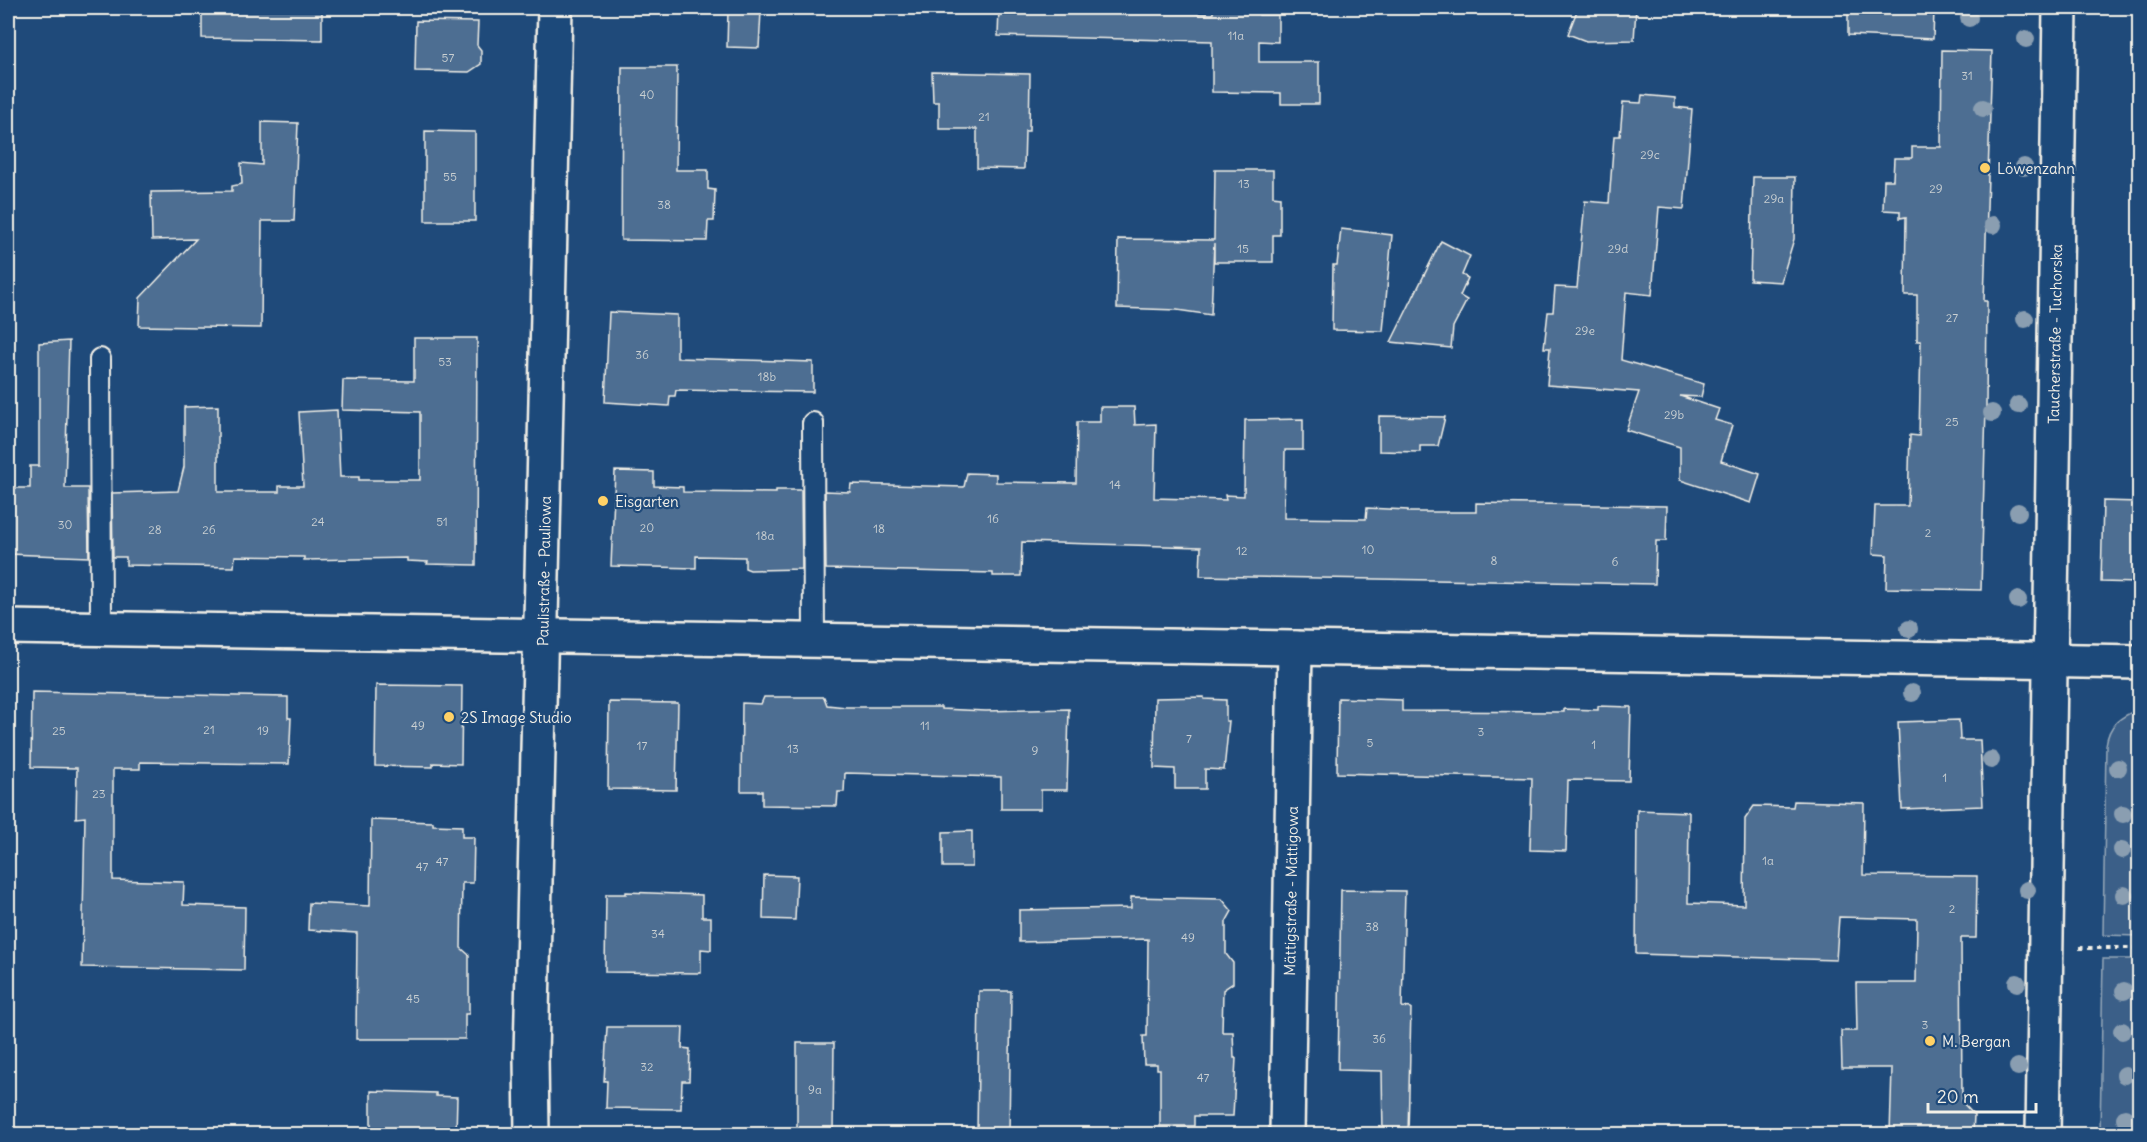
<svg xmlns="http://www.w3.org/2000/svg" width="2147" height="1142" font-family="Delius,sans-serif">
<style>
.green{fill:#3a5f88;stroke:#97a8b8;stroke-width:1.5}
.building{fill:#4d6e92;stroke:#f4f1e8;stroke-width:1.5}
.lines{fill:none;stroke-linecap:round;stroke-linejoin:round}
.service-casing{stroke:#f4f1e8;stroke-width:24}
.minor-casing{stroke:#f4f1e8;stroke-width:38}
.tertiary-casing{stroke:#f4f1e8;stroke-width:38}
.path{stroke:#f4f1e8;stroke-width:4;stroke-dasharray:4.5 4.5;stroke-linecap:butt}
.service{stroke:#1f4a7a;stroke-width:20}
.minor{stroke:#1f4a7a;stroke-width:33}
.tertiary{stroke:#1f4a7a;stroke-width:33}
.tree{fill:#8a9eb1}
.poi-dot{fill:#ffd166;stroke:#1f4a7a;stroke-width:2}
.labels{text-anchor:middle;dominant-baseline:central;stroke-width:4.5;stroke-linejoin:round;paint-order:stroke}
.number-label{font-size:12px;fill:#cad0d2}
.poi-label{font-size:15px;fill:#f4f1e8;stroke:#1f4a7a;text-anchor:start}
.street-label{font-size:15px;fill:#f4f1e8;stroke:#1f4a7a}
</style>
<rect width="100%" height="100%" fill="#1f4a7a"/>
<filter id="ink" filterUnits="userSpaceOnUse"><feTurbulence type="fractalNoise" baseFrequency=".0167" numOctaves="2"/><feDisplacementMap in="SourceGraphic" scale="12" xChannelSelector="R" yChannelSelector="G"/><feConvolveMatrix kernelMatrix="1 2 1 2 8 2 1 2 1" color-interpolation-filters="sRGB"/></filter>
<g filter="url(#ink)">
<g class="green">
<path d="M 2139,709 L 2139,936 L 2103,935 L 2106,745 C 2109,724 2120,717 2139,709 Z"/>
<polygon points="2103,959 2139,959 2139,1134 2100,1134"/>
</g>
<g class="building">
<polygon points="322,8 322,40 202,38 202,10"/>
<polygon points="1042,8 1213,14 1213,8 1259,8 1259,15 1278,15 1278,42 1259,41 1259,62 1319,62 1319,104 1281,104 1281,93 1212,92 1212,41 998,36 999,9 1042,10"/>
<polygon points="1578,8 1636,8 1634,40 1586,41 1568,34"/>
<polygon points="1856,8 1888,8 1888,11 1934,10 1933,39 1848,35 1848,12 1856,12"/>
<polygon points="728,10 761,11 759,48 727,47"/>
<polygon points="416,21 478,22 477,45 481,50 481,64 469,72 415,71"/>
<polygon points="1942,50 1992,51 1984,301 1987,301 1986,407 1981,590 1886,588 1887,555 1873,554 1875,506 1908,506 1910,435 1919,436 1921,341 1917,341 1917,295 1905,295 1906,217 1900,218 1900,211 1883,210 1884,180 1893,180 1894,158 1912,158 1912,147 1941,147"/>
<polygon points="622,67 677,67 676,170 708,170 708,189 715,190 714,221 708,221 707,241 621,240"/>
<polygon points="932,72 1030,74 1029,131 1025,131 1024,169 977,168 977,129 939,129 939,102 933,102"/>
<polygon points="1642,95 1675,98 1675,107 1692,109 1684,209 1659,207 1652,295 1626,292 1621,360 1704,384 1701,397 1680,396 1719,409 1715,420 1732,425 1721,461 1760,474 1751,503 1680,480 1680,447 1626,430 1639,392 1547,385 1550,348 1544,348 1548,312 1553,312 1555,287 1577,288 1585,201 1609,203 1614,136 1620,136 1623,102 1641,103"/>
<polygon points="262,122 298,123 294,221 262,221 261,328 139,326 140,298 196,239 152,240 151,192 232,191 232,186 242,184 241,163 262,165"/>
<polygon points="425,131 475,132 475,221 425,221"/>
<polygon points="1215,170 1273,170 1273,196 1280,197 1280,235 1273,235 1273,262 1214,262 1214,243 1211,315 1177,310 1117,308 1118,239 1214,240"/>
<polygon points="1753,177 1795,177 1794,239 1781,282 1750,280"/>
<polygon points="1341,229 1392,235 1383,331 1332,330 1333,265 1337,265"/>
<polygon points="1441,241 1470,256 1462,275 1468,278 1460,296 1467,300 1453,327 1451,348 1391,342"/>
<polygon points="609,312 677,315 677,358 813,362 813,392 676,390 675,396 670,396 669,406 605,402"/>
<polygon points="414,338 477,338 476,565 427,564 428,562 407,561 407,558 304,560 304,557 235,556 234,567 183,566 126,565 126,557 113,557 112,493 178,491 184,467 184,407 218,406 218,492 279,492 279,486 303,486 299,412 337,410 340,477 359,477 359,480 420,480 420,412 342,410 343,380 414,381"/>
<polygon points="69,341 65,488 88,488 89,557 8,554 8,488 30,488 30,466 39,466 39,343"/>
<polygon points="1100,407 1134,407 1135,425 1156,424 1154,498 1226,500 1225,495 1244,496 1245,420 1303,419 1303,450 1285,450 1284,518 1366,519 1367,508 1408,510 1408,512 1476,512 1476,503 1667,506 1666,541 1656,541 1655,584 1200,576 1201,547 1022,542 1021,576 993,576 993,573 826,569 825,491 850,492 851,484 964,487 967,473 996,474 996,482 1076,483 1077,422 1100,422"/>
<polygon points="1379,416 1445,417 1438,446 1420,446 1420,452 1379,451"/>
<polygon points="615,471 654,472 654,486 683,487 683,492 776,493 776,490 801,490 802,569 750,570 745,568 745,557 696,556 696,568 611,566"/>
<polygon points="2103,501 2139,502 2139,583 2101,582"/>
<polygon points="376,685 462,686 461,764 433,763 433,767 375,766"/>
<polygon points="32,692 288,697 288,718 291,718 289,764 140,762 140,769 113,769 113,880 184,882 183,905 245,907 244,970 82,967 85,817 76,818 77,768 31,767"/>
<polygon points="764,697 824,697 827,705 846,707 941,707 941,709 986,711 1069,709 1067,790 1041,790 1041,809 1001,809 1001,777 845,773 844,792 838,792 837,806 762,805 762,791 741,791 742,703 761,704"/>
<polygon points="1204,697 1204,699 1226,700 1226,721 1229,721 1224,770 1205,769 1205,789 1175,789 1175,769 1154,768 1155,698"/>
<polygon points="1338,698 1402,700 1402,711 1564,712 1564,709 1598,710 1598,706 1631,707 1629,781 1568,780 1566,851 1530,850 1532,778 1337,773"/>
<polygon points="609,702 678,703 676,790 608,789"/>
<polygon points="1959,720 1960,740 1980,740 1983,806 1902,809 1898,722"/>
<polygon points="1794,801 1864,803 1863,875 1977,876 1976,938 1961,938 1962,1102 1974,1115 1973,1134 1890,1134 1892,1068 1842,1068 1841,1031 1857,1031 1856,983 1916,983 1917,919 1839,917 1836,960 1636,954 1637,810 1689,812 1688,903 1744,905 1745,819 1754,806 1793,807"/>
<polygon points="371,820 433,822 433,825 462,826 462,837 474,837 473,883 462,883 461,948 469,955 469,1014 465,1014 465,1039 356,1039 357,933 308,930 309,903 370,906"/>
<polygon points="972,831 972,867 943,867 943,832"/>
<polygon points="764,875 797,876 795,920 763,919"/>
<polygon points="1341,890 1405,891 1402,1007 1411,1008 1408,1134 1383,1134 1382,1071 1338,1070"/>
<polygon points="626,892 702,895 702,917 711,917 711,950 701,949 701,973 605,972 606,894 626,894"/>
<polygon points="1131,897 1222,899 1232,911 1226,922 1226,954 1233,963 1233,983 1223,990 1222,1032 1233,1032 1234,1058 1236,1058 1233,1116 1194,1116 1194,1126 1160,1126 1160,1069 1157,1069 1157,1064 1144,1064 1143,1036 1147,1036 1148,939 1019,942 1019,910 1131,908"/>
<polygon points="979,991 1011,991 1009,1134 977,1134"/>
<polygon points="607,1027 683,1027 682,1048 690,1049 689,1081 682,1081 681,1109 606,1108 607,1081 604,1081"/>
<polygon points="797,1043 834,1043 833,1134 797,1134"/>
<polygon points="371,1091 436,1093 436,1096 457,1097 456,1134 371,1134"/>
</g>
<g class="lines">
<defs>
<g id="service">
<polyline points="100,359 101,628"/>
<polyline points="813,423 814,640"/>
</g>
<g id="minor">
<polyline points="8,627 2140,662"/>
<polyline points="532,1134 531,1056 555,8"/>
<polyline points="1287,1134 1295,648"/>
</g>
<polyline id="tertiary" points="2043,1134 2060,8"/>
</defs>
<use href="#service" class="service-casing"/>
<use href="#minor" class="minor-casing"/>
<use href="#tertiary" class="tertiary-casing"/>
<polyline class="path" points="2079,948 2140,948"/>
<use href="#service" class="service"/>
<use href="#minor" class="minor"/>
<use href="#tertiary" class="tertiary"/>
</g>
<g class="tree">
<circle cx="1969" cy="18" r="9"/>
<circle cx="2026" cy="39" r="9"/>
<circle cx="1983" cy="108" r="9"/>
<circle cx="2024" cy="167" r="9"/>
<circle cx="1993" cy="225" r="9"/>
<circle cx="2025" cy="319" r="9"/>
<circle cx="2018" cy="405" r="9"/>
<circle cx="1992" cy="413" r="9"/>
<circle cx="2018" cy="512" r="9"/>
<circle cx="2018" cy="600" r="9"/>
<circle cx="1909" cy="629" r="9"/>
<circle cx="1912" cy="693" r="9"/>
<circle cx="1991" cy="760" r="9"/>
<circle cx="2118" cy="768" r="9"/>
<circle cx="2123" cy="814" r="9"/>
<circle cx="2122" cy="850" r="9"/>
<circle cx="2027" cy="890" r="9"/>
<circle cx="2124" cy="895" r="9"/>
<circle cx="2017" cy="983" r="9"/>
<circle cx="2124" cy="991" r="9"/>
<circle cx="2122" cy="1031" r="9"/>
<circle cx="2018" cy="1067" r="9"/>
<circle cx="2125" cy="1075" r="9"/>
<circle cx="2125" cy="1118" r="9"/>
</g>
</g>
<g class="poi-dot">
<circle cx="1985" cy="168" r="6"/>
<circle cx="603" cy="501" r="6"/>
<circle cx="449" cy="717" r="6"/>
<circle cx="1930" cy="1041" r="6"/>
</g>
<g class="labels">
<g class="number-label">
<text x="1236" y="35">11a</text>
<text x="448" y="57">57</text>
<text x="1967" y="75">31</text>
<text x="647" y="94">40</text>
<text x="984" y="116">21</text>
<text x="1650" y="154">29c</text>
<text x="450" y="176">55</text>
<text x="1244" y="183">13</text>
<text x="1936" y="188">29</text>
<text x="1774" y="198">29a</text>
<text x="664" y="204">38</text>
<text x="1243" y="248">15</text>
<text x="1618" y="248">29d</text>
<text x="1952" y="317">27</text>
<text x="1585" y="330">29e</text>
<text x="642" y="354">36</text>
<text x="445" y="361">53</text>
<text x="767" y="376">18b</text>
<text x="1674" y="414">29b</text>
<text x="1952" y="421">25</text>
<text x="1115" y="484">14</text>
<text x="993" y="518">16</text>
<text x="318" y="521">24</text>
<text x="442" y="521">51</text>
<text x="65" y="524">30</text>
<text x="647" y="527">20</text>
<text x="879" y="528">18</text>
<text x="155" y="529">28</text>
<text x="209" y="529">26</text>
<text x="1928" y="532">2</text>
<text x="765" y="535">18a</text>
<text x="1368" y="549">10</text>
<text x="1242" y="550">12</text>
<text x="1494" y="560">8</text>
<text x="1615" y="561">6</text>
<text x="418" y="725">49</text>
<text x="925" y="725">11</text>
<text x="209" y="729">21</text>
<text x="59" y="730">25</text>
<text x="263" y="730">19</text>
<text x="1481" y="731">3</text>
<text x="1189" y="738">7</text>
<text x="1370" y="742">5</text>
<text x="1594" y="744">1</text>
<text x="642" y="745">17</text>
<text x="793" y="748">13</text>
<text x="1035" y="750">9</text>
<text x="1945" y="777">1</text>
<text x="99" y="793">23</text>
<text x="1768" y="860">1a</text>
<text x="442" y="861">47</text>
<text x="422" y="866">47</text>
<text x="1952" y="908">2</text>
<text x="1372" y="926">38</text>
<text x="658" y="933">34</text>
<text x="1188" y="937">49</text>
<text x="413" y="998">45</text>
<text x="1925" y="1024">3</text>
<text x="1379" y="1038">36</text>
<text x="647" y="1066">32</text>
<text x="1203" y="1077">47</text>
<text x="815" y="1089">9a</text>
</g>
<g class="poi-label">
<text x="1997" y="168">Löwenzahn</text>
<text x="615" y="501">Eisgarten</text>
<text x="461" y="717">2S Image Studio</text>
<text x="1942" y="1041">M. Bergan</text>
</g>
<g class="street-label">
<text transform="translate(2055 334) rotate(-89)">Taucherstraße - Tuchorska</text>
<text transform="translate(544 571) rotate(-89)">Paulistraße - Pauliowa</text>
<text transform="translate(1291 891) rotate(-89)">Mättigstraße - Mättigowa</text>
</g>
</g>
<rect width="2147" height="1142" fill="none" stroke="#1f4a7a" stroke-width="30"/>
<rect x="15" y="15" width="2117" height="1112" fill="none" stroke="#f4f1e8" stroke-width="2" filter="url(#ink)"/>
<path d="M1928 1103v9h108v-9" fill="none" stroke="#f4f1e8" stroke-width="3"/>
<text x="1937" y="1103" font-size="18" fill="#f4f1e8" stroke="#1f4a7a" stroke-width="4.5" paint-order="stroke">20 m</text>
</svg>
